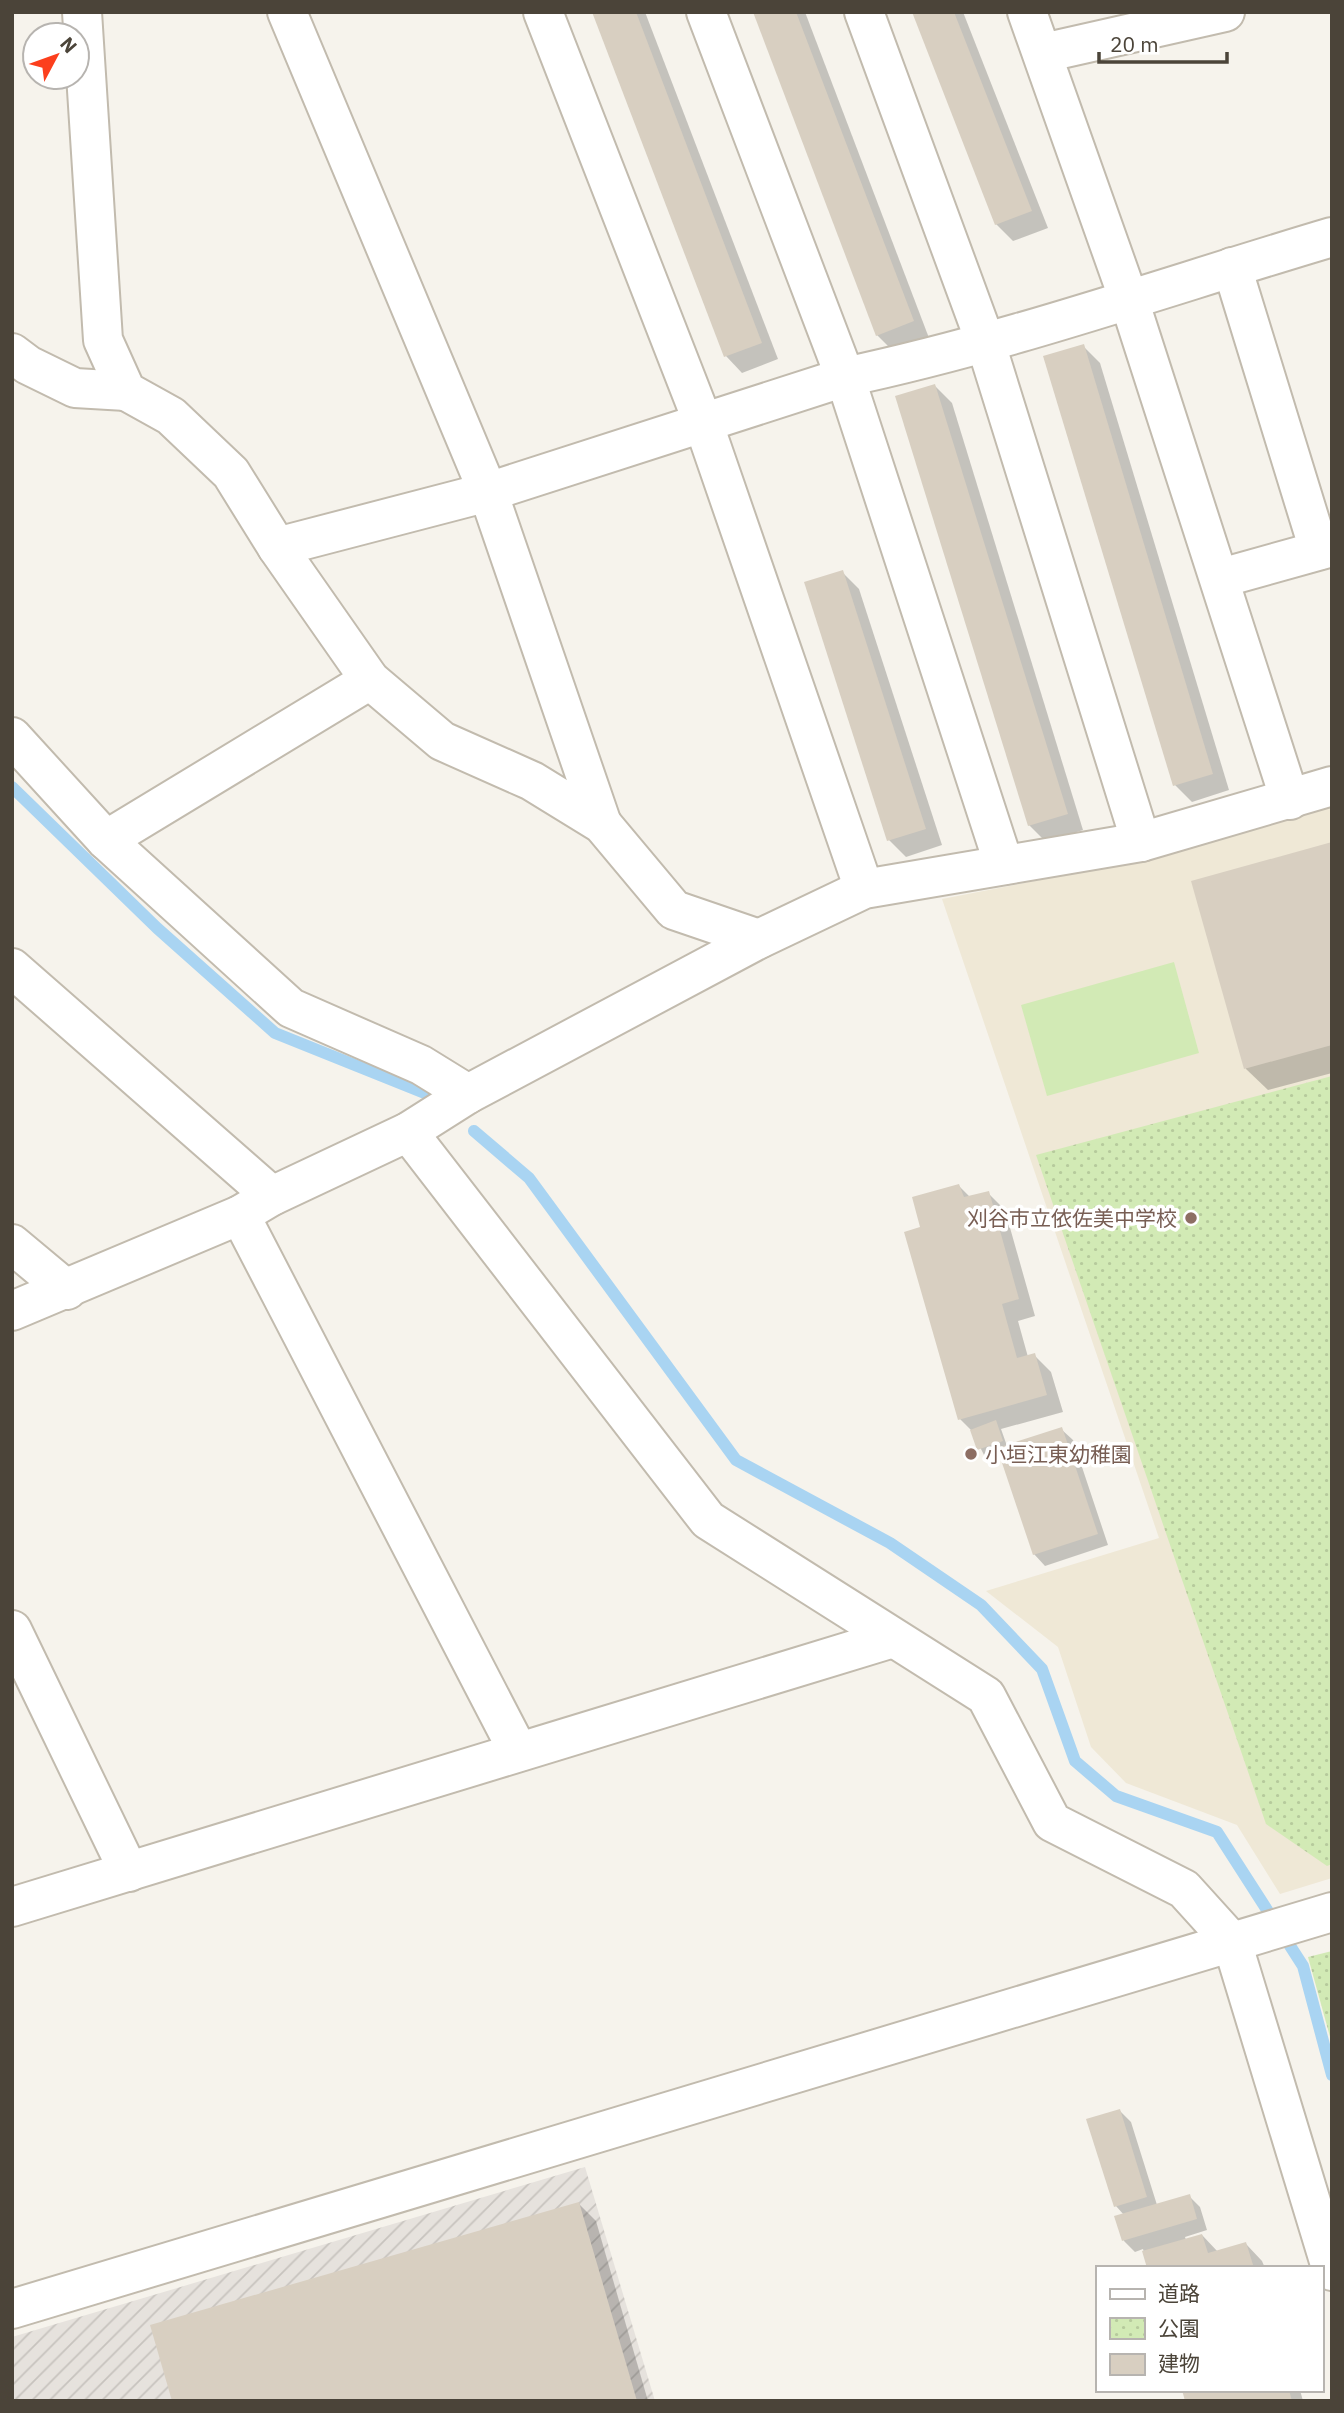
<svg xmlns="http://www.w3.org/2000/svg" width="1344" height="2413" font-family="'IBM Plex Sans','Noto Sans JP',sans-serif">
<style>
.industrial{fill:url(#industrial-furrows)}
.education{fill:#efe8d6}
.park{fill:url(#park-dots)}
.pitch{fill:#d2eab5}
.shadow{fill:#0003}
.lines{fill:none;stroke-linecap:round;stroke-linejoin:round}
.stream{stroke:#a9d4f2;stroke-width:12}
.building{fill:#d8cfc1}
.minor-casing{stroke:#c2bbae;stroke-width:42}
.minor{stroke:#fff;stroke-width:38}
.education-dot{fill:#8d6e63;stroke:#fff;stroke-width:2.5}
.labels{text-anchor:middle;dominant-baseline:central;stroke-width:7;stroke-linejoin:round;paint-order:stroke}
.education-label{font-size:21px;fill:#785e54;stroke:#fff;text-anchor:end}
</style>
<defs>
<pattern id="industrial-furrows" width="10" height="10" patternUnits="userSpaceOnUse" patternTransform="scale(1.75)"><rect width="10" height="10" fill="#e6e2dd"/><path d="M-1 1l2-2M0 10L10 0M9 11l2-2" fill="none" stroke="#c7c3be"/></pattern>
<pattern id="park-dots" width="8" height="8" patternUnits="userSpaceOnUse" patternTransform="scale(1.75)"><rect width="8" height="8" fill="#d2eab5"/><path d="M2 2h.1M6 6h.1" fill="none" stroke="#b6ca9c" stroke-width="1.8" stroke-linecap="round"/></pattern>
</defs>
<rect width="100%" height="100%" fill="#f6f3ec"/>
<polygon class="industrial" points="585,2167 655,2401 12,2401 12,2337"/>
<polygon class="education" points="1332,807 1332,1878 1280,1894 1237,1825 1126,1783 1091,1747 1058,1647 986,1591 1159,1538 942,899 1153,858"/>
<g class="park">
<polygon points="1332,1076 1332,1864 1327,1866 1266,1824 1036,1155"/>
<polygon points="1332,1951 1332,2044 1308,1957"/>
</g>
<polygon class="pitch" points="1174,962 1199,1053 1047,1096 1021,1005"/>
<g class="shadow">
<polygon points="594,12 645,12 778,359 742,373 726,356"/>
<polygon points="754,12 805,12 929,338 894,352 877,335"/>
<polygon points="914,12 963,12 1048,228 1013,241 996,224"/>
<polygon points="1083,346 1100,363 1229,790 1192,802 1175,785"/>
<polygon points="935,386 952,403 1083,830 1046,842 1029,825"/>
<polygon points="842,572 859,589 942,845 906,857 889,840"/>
<polygon points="1332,844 1332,1073 1268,1090 1246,1069 1194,882"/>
<polygon points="959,1186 970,1197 988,1193 1005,1210 1035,1316 1018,1321 1028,1357 1034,1355 1051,1372 1063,1412 1001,1429 1007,1446 1061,1429 1073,1440 1108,1545 1045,1566 1034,1554 999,1449 984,1455 972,1431 960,1419 923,1228"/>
<polygon points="1120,2111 1131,2122 1157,2205 1189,2196 1200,2207 1207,2230 1185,2237 1186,2240 1202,2235 1218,2252 1246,2244 1262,2261 1265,2268 1148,2268 1143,2249 1135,2252 1124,2241 1117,2217 1124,2215 1116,2206"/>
<polygon points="579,2204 596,2221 648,2401 174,2401"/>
<polygon points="1184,2390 1300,2390 1303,2401 1187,2401"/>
</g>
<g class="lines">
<g class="stream">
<polyline points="12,787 157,928 275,1033 432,1096"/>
<polyline points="474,1131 529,1178 736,1460 890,1543 981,1605 1042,1669 1075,1761 1116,1796 1217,1832 1303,1966 1332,2075"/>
</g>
</g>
<g class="building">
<polygon points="592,12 636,12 762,343 724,357"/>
<polygon points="753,12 796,12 914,321 876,336"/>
<polygon points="912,12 954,12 1032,211 995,225"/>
<polygon points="1084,344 1213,774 1173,786 1043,356"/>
<polygon points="935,384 1068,814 1028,826 895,396"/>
<polygon points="843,570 926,829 887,841 804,582"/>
<polygon points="1332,842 1332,1045 1244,1069 1191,881"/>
<polygon points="959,1184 964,1197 989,1191 1019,1299 1002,1304 1017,1358 1035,1353 1047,1395 958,1420 904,1232 920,1227 912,1197"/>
<polygon points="996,1420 1003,1441 977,1450 970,1430"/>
<polygon points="1062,1427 1098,1534 1033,1555 997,1448"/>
<polygon points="1120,2109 1147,2197 1114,2207 1086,2119"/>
<polygon points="1190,2194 1197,2219 1122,2241 1114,2216"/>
<polygon points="579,2202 637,2401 172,2401 150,2325"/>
<polygon points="1202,2234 1208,2253 1246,2242 1254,2268 1147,2268 1142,2251"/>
<polygon points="1182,2390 1289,2390 1292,2401 1185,2401"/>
</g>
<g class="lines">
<defs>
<g id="minor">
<polyline points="82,12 103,340 126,391 171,416 231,473 277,547 370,680 442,741 532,781 602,824 674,910 759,939"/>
<polyline points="287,12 488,492 602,824"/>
<polyline points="543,12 704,425 864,889"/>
<polyline points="706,12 845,377 1004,865"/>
<polyline points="864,12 985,341 1141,842"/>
<polyline points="1027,12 1129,300 1290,800"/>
<polyline points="1043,53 1225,12"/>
<polyline points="1232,267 1319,550"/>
<polyline points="12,353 28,365 75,388 126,391"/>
<path d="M 277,547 L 488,492 L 845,377 C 1010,342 1170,285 1332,237"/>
<polyline points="1221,578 1332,547"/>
<polyline points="12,737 106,840 291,1008 421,1065 468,1094"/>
<polyline points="106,840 370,680"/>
<polyline points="12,968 272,1196"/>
<polyline points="408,1132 708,1520 986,1696 1052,1822 1184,1889 1232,1942 1332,2271"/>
<polyline points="240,1215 518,1751"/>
<polyline points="12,1244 67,1290"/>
<polyline points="12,1311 240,1215 272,1196 408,1132 468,1094 759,939 864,889 1141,842 1332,786"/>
<polyline points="12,1630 129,1872"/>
<polyline points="12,1907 893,1638"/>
<polyline points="12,2309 1332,1912"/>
</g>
</defs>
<use href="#minor" class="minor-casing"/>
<use href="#minor" class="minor"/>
</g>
<g class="education-dot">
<circle cx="1191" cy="1218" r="7"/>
<circle cx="971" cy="1454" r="7"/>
</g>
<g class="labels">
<g class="education-label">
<text x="1177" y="1218">刈谷市立依佐美中学校</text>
<text x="985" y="1454" text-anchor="start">小垣江東幼稚園</text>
</g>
</g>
<rect width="1344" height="2413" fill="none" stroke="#4b4439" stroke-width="28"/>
<rect x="1096" y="2266" width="228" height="126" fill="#ffffff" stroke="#b7b4b0" stroke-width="2"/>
<rect x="1110" y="2289" width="35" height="10" fill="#ffffff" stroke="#b7b4b0" stroke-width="2"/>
<text x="1158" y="2301" font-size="21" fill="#4b4439">道路</text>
<rect x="1110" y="2318" width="35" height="21" fill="url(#park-dots)" stroke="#b7b4b0" stroke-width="2"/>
<text x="1158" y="2336" font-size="21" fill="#4b4439">公園</text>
<rect x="1110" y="2354" width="35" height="21" fill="#d8cfc1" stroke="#b7b4b0" stroke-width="2"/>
<text x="1158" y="2371" font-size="21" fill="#4b4439">建物</text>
<g transform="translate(56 56) rotate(49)"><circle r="33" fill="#ffffff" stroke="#b7b4b0" stroke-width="2"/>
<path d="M0-5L12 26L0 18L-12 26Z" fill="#fc3f1d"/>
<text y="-10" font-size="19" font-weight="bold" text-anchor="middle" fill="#4b4439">N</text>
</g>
<path d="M1099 52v10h128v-10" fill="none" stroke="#4b4439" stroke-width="3.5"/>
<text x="1110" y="52" font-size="21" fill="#4b4439" stroke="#ffffff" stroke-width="5" paint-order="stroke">20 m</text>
</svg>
